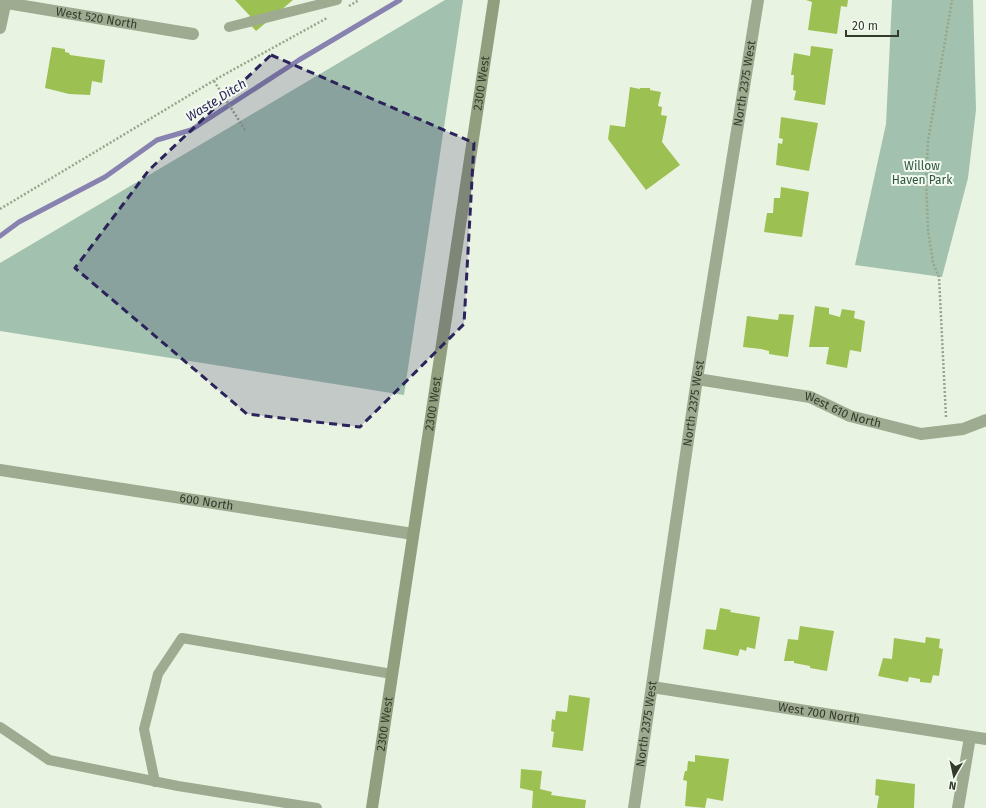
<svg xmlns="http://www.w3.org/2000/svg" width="986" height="808" font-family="'Fira Sans',sans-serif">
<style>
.green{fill:#a2c2af}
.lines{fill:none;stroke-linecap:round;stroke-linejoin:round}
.stream{stroke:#8782af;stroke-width:5}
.building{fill:#9dc053}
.path{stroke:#97a689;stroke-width:2.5;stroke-dasharray:2 2;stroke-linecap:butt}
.lane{stroke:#9eab91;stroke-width:10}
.street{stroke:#9eab91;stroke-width:12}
.secondary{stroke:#919f7f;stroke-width:12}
.marked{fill:#2b235a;fill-opacity:0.2;stroke:#2b235a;stroke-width:3;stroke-dasharray:8 5;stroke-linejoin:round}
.labels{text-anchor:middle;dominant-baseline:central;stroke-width:4;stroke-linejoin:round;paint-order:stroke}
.street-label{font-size:12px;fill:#343a2c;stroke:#f3faef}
.park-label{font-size:12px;fill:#315742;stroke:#f3faef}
.water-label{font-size:13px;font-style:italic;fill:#2b235a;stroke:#f3faef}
</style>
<rect width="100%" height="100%" fill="#e9f3e2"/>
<g class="green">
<polygon points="445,0 463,0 404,395 0,331 0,263"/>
<polygon points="892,0 973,0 976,110 968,178 942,277 855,265 886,124"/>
</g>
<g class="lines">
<polyline class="stream" points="0,236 19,222 105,177 157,140 191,130 299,60 400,0"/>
</g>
<g class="building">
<polygon points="235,0 293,0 256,31 245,19 250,16"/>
<polygon points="806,0 848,0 847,7 841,6 837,34 808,30 812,2"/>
<polygon points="811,46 833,49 825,105 794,100 796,91 793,90 794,75 791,75 794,53 810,56"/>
<polygon points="52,47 65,49 65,52 69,53 70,55 105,60 102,83 92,81 90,95 69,94 45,88"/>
<polygon points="630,87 640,89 640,88 650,88 650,90 661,92 658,106 662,107 661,115 667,116 662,142 680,165 646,190 608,139 610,125 625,127"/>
<polygon points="781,117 818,123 809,171 776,165 778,143 782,144 783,139 779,138"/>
<polygon points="781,187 809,192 802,237 764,232 767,213 773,213 774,198 780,198"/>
<polygon points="815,306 829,308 829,314 840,317 842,309 855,311 854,318 865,321 861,352 850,350 847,368 826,364 829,347 809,347"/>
<polygon points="779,314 794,315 788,357 769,354 769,351 761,349 743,347 747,316 778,320"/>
<polygon points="720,608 731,610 730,612 760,617 755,649 747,647 746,651 740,649 738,656 703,649 706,629 716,630"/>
<polygon points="800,626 834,631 827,671 810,668 810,666 794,663 794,661 784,661 788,639 798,640"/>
<polygon points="926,637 940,639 939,648 943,649 939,676 933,675 931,683 920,682 920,679 909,677 908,682 878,676 883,658 892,659 894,638 925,643"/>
<polygon points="569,695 590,698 583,751 552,747 554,732 551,731 552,719 555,720 556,711 567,712"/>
<polygon points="695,755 729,759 723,801 707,798 705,808 685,806 687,781 683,780 685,771 687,771 688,761 695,762"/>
<polygon points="521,769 542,771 540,789 552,792 551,795 586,800 585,808 532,808 533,791 520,788"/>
<polygon points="876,779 915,784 914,808 877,808 879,796 875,795"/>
</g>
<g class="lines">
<g class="path">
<polyline points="349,6 359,0"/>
<polyline points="214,81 245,130"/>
<polyline points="0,209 218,78 327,18"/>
<polyline points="946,417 939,277 933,263 928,230 926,180 928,141 952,0"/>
</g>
<g class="lane">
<polyline points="229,27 337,0"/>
<polyline points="0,727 49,760 178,786 317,808"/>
<polyline points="155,782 144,729 158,674 182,638 392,674"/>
</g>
<g class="street">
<path id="s1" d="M 0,2 L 193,34"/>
<polyline points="0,28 6,0"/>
<path id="s2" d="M 697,379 L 810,397 L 850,416 L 921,434 L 963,429 L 986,420"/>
<path id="s3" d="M 0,470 L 413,534"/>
<path id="s4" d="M 652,687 L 986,739"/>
<path id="s5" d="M 634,808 L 697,379 L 758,0"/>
<polyline points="958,808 970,737"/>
</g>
<path class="secondary" id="s6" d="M 372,808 L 494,0"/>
</g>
<path class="marked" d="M 271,55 L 474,143 L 464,324 L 360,427 L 247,414 L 75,268 L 149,170 Z"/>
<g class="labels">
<g class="street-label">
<text stroke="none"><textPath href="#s1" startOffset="98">West 520 North</textPath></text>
<text stroke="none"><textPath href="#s6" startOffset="733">2300 West</textPath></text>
<text stroke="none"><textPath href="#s5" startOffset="733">North 2375 West</textPath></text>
<text stroke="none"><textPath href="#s6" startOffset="409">2300 West</textPath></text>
<text stroke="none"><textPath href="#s5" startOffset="409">North 2375 West</textPath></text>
<text stroke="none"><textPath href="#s2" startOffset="150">West 610 North</textPath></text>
<text stroke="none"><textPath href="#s3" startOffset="209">600 North</textPath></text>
<text stroke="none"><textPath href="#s4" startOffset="169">West 700 North</textPath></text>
<text stroke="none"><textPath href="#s6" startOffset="85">2300 West</textPath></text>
<text stroke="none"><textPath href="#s5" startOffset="85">North 2375 West</textPath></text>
</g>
<g class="park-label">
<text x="922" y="166">Willow<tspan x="922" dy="14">Haven Park</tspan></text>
</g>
<g class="water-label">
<text transform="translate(216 100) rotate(-32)">Waste Ditch</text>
</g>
</g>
<g transform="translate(954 776) rotate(189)" stroke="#f3faef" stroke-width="3" paint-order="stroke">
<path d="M0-3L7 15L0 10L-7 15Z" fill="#343a2c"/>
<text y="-6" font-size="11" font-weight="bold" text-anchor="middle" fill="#343a2c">N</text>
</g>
<path d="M846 30v6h52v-6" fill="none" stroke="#343a2c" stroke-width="2"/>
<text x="852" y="30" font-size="12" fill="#343a2c" stroke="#f3faef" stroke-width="3" paint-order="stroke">20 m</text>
</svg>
